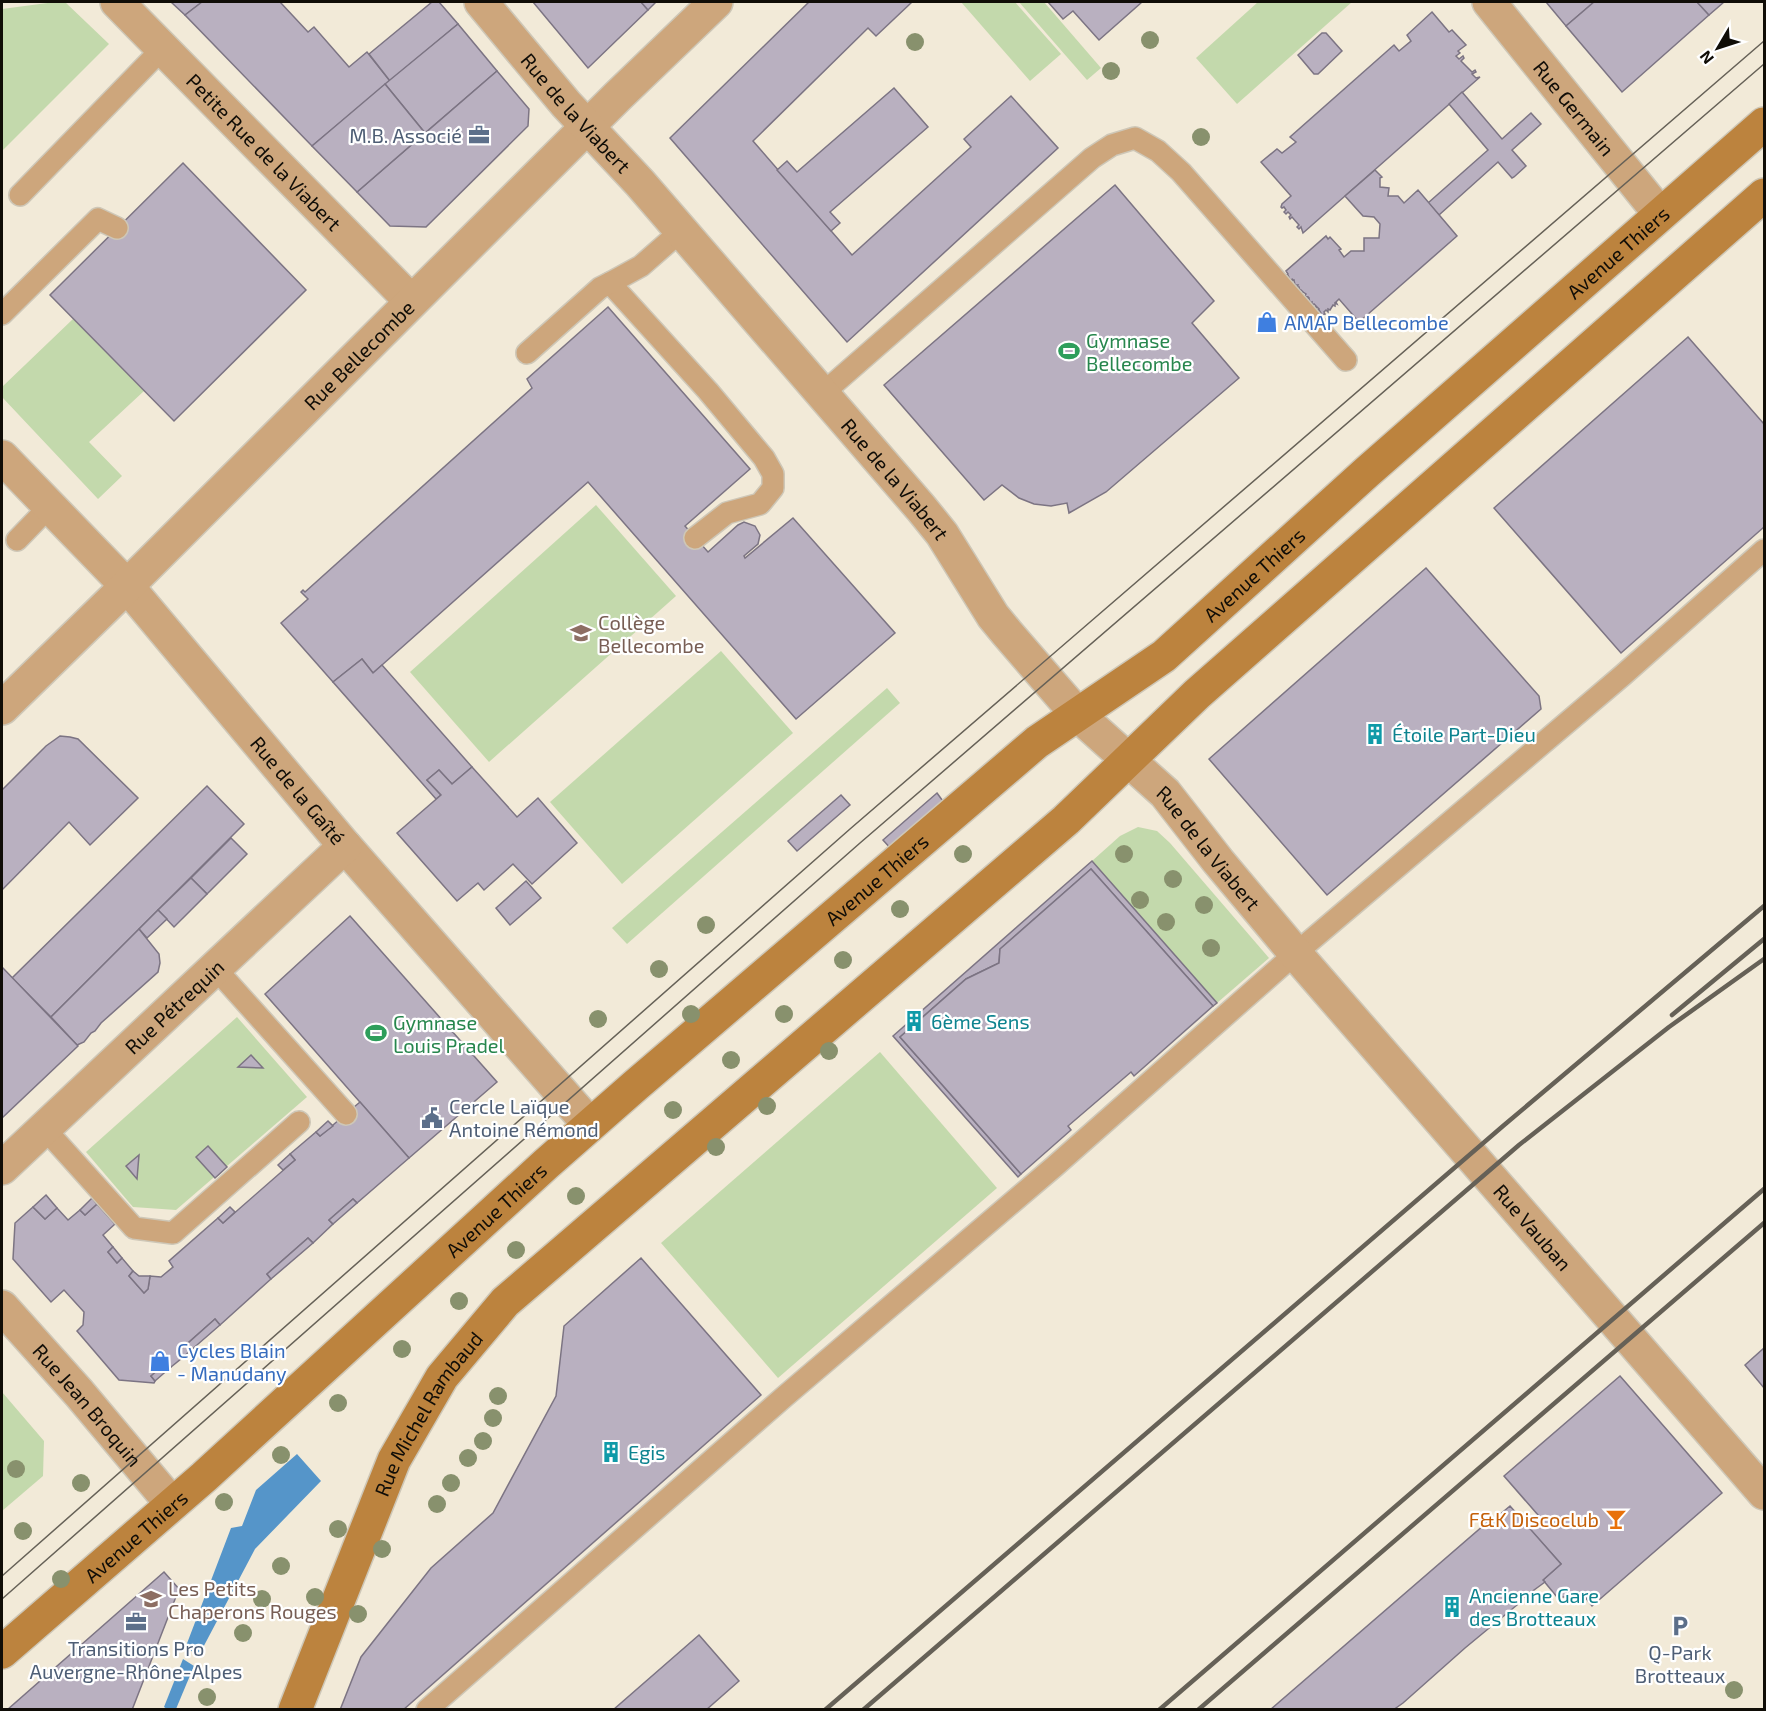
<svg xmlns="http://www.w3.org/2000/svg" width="1766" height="1711" font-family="'Exo 2',sans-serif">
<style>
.green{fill:#c3d9ac}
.water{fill:#5595c9}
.building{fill:#b9b0c0;stroke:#7c7483;stroke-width:1.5}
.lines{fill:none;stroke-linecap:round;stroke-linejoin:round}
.service-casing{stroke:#cec7b7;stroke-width:24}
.minor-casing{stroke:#cec7b7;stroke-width:36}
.tertiary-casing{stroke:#cec7b7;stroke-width:36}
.secondary-casing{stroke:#cec7b7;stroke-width:36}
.service{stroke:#cda67c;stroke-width:21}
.minor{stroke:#cda67c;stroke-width:33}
.tertiary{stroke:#cda67c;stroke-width:33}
.secondary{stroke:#bc833e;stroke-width:33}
.tram{stroke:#666157;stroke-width:1.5}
.rail{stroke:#666157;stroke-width:4.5}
.tree{fill:#88916d}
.labels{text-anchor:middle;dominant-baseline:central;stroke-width:4.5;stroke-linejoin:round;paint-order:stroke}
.street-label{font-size:20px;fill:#100d07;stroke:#fff}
.service-label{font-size:20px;fill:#4e5e75;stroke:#fff}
.shop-label{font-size:20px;fill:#366cbe;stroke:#fff;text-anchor:start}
.leisure-label{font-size:20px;fill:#27864d;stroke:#fff;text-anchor:start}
.education-label{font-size:20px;fill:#785e54;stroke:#fff;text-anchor:start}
.culture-label{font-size:20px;fill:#0d838f;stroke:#fff;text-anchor:start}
.food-label{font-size:20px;fill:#c56008;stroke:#fff;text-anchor:end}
</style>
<rect width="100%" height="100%" fill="#f2ead8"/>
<g class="green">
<polygon points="55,2 65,2 109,44 2,151 2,9"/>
<polygon points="961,2 1015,2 1061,54 1030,81"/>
<polygon points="1019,2 1044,2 1101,68 1087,80"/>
<polygon points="1258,2 1352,2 1237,104 1196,58"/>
<polygon points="73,319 144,391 89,442 122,476 98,499 2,397 2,387"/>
<polygon points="596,505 676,596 489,762 410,672"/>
<polygon points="721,651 793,733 622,884 550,802"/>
<polygon points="887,688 900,703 627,944 612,928"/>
<polygon points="1138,827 1157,831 1170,843 1269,958 1217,1003 1092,861 1120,836"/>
<polygon points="237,1017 307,1097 176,1210 133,1207 86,1152"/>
<polygon points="880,1052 997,1188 778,1378 661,1243"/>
<polygon points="2,1392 44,1441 43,1476 2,1511"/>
</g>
<g class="water">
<polygon points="297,1454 321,1481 255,1549 198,1657 186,1646 231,1528 242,1526 256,1490"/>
<polygon points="183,1659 194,1666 176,1709 167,1709 164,1707"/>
</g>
<g class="building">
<polygon points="171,2 202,2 185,15"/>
<polygon points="202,2 280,2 308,32 314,27 349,67 367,52 390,81 312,146 185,15"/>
<polygon points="432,2 439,2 458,24 390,81 369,54"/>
<polygon points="533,2 641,2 648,10 588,68"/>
<polygon points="641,2 656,2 648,10"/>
<polygon points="809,2 912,2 876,36 868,28 753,141 852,255 971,147 964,139 1011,96 1058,148 847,342 670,138"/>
<polygon points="1048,2 1142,2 1099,40 1073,11 1063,19"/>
<polygon points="1546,2 1594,2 1566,26"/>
<polygon points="1594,2 1697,2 1709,15 1622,92 1566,26"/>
<polygon points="1697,2 1724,2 1709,15"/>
<polygon points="1432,12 1449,32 1452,30 1466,45 1458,51 1460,53 1456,56 1459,59 1463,56 1464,58 1461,61 1472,72 1475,70 1476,72 1472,74 1476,78 1480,77 1303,233 1301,227 1299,229 1297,227 1299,225 1292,217 1290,219 1289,217 1291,215 1288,212 1286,214 1284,212 1286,210 1284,207 1282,208 1281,207 1282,204 1291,196 1261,162 1277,149 1282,153 1296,142 1290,137 1394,45 1399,51 1411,41 1407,35"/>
<polygon points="458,24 497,71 425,133 385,84"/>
<polygon points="1322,33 1326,33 1342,51 1318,74 1314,74 1298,55"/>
<polygon points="497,71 529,109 528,126 426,227 390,226 357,192"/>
<polygon points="385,84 425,133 357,192 312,146"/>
<polygon points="894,88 928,127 830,212 840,223 831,231 777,170 787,161 797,172"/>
<polygon points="1462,92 1502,139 1531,113 1541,124 1512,150 1526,166 1514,177 1512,178 1498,162 1439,215 1428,203 1488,150 1449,104"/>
<polygon points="183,163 306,290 174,421 50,295"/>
<polygon points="1375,170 1382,177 1380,178 1380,187 1389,188 1388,196 1398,196 1404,203 1418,190 1457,236 1359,322 1339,299 1336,302 1337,304 1335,303 1335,306 1333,305 1330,310 1328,309 1328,312 1326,310 1324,312 1325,314 1321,315 1321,313 1319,310 1316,311 1319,309 1317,307 1315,309 1316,306 1314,304 1312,305 1312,302 1310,303 1309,298 1307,299 1308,297 1305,296 1306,294 1303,292 1302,294 1303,292 1301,290 1300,291 1299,287 1297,287 1298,285 1295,285 1294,280 1291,281 1293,279 1290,280 1288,275 1286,275 1288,274 1286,271 1326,236 1328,239 1330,237 1341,249 1339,250 1344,257 1351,251 1364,251 1364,238 1379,238 1380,224 1374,217 1363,216 1345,196"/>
<polygon points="1115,185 1214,301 1192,323 1239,378 1106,492 1069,513 1067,503 1051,506 1034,504 1019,498 1002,485 984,500 884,385"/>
<polygon points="608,307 750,469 685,526 708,552 738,525 744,522 755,526 760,535 758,544 744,556 745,558 793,518 895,633 796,719 588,482 373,673 362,659 333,682 281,623 308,599 301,592 303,590 305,592 532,388 527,379"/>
<polygon points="1688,337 1764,424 1764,527 1621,653 1494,508"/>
<polygon points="1426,568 1539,696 1541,709 1327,895 1209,759"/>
<polygon points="362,659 373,673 382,665 472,767 452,784 439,770 427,780 441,795 436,799 333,682"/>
<polygon points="60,736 70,737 78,739 138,798 90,845 69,822 2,890 2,790 46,746"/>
<polygon points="472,767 517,817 538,798 577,843 532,884 513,864 484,890 478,883 457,901 397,833 441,795 427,780 439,770 452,784"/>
<polygon points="207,786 244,824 51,1017 12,978"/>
<polygon points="937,793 945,804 892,850 883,840"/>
<polygon points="841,795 850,805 797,851 788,841"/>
<polygon points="231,838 247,854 207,894 191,878"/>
<polygon points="1092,861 1217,1003 1213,1006 1091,869 1000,949 999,963 966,979 900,1037 1021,1174 1018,1177 893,1036"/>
<polygon points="1091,869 1213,1006 1134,1076 1131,1072 1068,1126 1071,1130 1021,1174 900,1037 966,979 999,963 1000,949"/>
<polygon points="191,878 207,894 174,927 158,910"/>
<polygon points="526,881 541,898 510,925 496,908"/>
<polygon points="158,910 167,919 147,938 139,929"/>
<polygon points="350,916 497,1082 409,1158 265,994"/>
<polygon points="139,929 159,954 160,963 158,972 101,1023 95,1031 91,1033 84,1042 77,1045 51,1017"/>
<polygon points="2,967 78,1046 2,1118"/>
<polygon points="251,1055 263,1068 238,1067"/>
<polygon points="360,1102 409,1158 357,1203 353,1199 329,1220 333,1224 313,1243 308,1238 267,1274 271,1279 220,1325 215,1319 178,1352 182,1358 171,1367 167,1362 151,1376 155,1381 154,1383 119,1380 77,1331 83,1325 84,1312 64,1290 51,1302 13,1259 15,1223 33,1207 45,1219 57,1208 68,1220 80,1210 85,1215 97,1204 115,1224 103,1235 113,1247 108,1252 117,1263 122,1258 133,1271 129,1276 144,1293 148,1289 150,1276 161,1277 173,1267 169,1261 218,1218 223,1223 295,1160 290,1154 316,1132 320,1136"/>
<polygon points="328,1121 333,1126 320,1136 316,1132"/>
<polygon points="208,1146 227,1167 215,1178 196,1157"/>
<polygon points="290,1154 295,1160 283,1170 278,1165"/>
<polygon points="139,1155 137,1179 126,1166"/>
<polygon points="46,1195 57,1208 45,1219 33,1207"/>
<polygon points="92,1198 97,1204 85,1215 80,1210"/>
<polygon points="353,1199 357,1203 333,1224 329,1220"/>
<polygon points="230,1207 235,1212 223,1223 218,1218"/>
<polygon points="308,1238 313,1243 271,1279 267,1274"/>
<polygon points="113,1247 122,1258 117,1263 108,1252"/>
<polygon points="641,1258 761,1395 403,1710 340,1710 361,1657 431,1568 493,1513 556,1396 564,1326"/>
<polygon points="133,1271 139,1276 150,1276 148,1289 144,1293 129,1276"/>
<polygon points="215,1319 220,1325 182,1358 178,1352"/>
<polygon points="1764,1348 1764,1388 1745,1365"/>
<polygon points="167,1362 171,1367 155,1381 151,1376"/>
<polygon points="1620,1376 1722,1493 1592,1606 1585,1597 1557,1597 1543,1580 1561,1564 1526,1525 1538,1515 1504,1476"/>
<polygon points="1510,1506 1561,1564 1543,1580 1545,1582 1515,1604 1517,1605 1511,1610 1465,1648 1403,1703 1393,1710 1270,1710 1491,1519 1492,1521"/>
<polygon points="164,1572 179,1589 132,1710 7,1710"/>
<polygon points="699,1635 739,1681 706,1710 613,1710"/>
</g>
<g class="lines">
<defs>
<g id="service">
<polyline points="20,195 163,48"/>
<polyline points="681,231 641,266 610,283 708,391 764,458 773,474 773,488 760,504 727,513 695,538"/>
<polyline points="2,314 98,219 117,228"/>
<polyline points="527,353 600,288 610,283"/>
<polyline points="822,394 1092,158 1112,145 1135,138 1158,151 1181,172 1346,360"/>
<polyline points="17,540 50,506"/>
<polyline points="215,968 346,1114"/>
<polyline points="44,1128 134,1228 173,1233 299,1122"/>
<polyline points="427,1710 784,1397 1055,1166 1296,953 1623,675 1764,550"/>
</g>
<g id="minor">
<path id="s1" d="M 117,2 L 411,301"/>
<path id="s2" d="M 1489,2 L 1660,214"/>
<path id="s3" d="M 2,457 L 127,586 L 345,846 L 590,1125"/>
<path id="s4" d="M 2,708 L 127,586 L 618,96 L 716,2"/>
<path id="s5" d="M 2,1168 L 345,846"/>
<path id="s6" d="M 2,1307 L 79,1393 L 172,1504"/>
</g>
<g id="tertiary">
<path id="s7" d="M 481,2 L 566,104 L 640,183 L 921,508 L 942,534 L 993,616 L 1007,633 L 1077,714 L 1165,793 L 1218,861 L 1301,960 L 1764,1493"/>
</g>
<g id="secondary">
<path id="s8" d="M 2,1652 L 204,1477 L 546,1164 L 636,1085 L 1037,742 L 1164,656 L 1367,472 L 1764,124"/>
<path id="s9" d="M 295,1710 L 394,1460 L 442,1377 L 505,1302 L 1066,820 L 1197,694 L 1764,195"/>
</g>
</defs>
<use href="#service" class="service-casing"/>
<use href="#minor" class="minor-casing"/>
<use href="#tertiary" class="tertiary-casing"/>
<use href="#secondary" class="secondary-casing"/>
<use href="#service" class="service"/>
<use href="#minor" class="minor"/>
<use href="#tertiary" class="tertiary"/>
<use href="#secondary" class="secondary"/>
<g class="tram">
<polyline points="2,1576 850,829 1764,41"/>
<polyline points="2,1599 860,843 1764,64"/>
</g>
<g class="rail">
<polyline points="1672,1015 1764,939"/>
<polyline points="825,1710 1503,1126 1764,906"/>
<polyline points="863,1710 1519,1145 1669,1027 1764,959"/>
<polyline points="1159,1710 1764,1189"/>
<polyline points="1198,1710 1764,1223"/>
</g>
</g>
<g class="tree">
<circle cx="1150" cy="40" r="9"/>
<circle cx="915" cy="42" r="9"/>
<circle cx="1111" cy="71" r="9"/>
<circle cx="1201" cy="137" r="9"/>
<circle cx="963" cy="854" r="9"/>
<circle cx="1124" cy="854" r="9"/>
<circle cx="1173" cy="879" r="9"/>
<circle cx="1140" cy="900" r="9"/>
<circle cx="1204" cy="905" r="9"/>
<circle cx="900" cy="909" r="9"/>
<circle cx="1166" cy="922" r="9"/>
<circle cx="706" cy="925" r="9"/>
<circle cx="1211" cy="948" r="9"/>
<circle cx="843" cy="960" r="9"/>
<circle cx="659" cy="969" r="9"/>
<circle cx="691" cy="1014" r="9"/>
<circle cx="784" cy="1014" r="9"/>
<circle cx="598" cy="1019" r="9"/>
<circle cx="829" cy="1051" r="9"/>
<circle cx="731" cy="1060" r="9"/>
<circle cx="767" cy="1106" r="9"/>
<circle cx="673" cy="1110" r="9"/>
<circle cx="716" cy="1147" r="9"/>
<circle cx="576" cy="1196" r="9"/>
<circle cx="516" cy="1250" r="9"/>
<circle cx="459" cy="1301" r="9"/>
<circle cx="402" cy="1349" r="9"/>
<circle cx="498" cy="1396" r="9"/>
<circle cx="338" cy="1403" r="9"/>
<circle cx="493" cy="1418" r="9"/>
<circle cx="483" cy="1441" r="9"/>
<circle cx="281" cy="1455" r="9"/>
<circle cx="468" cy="1458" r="9"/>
<circle cx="16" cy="1469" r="9"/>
<circle cx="81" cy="1483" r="9"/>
<circle cx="451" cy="1483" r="9"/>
<circle cx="224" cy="1502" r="9"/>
<circle cx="437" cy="1504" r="9"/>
<circle cx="338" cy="1529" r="9"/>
<circle cx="23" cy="1531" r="9"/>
<circle cx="382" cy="1549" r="9"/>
<circle cx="281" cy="1566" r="9"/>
<circle cx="61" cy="1579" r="9"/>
<circle cx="315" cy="1597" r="9"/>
<circle cx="262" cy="1599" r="9"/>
<circle cx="358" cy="1614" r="9"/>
<circle cx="243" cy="1633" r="9"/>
<circle cx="1734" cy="1690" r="9"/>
<circle cx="207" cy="1697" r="9"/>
</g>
<defs>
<symbol id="office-bare" viewBox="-9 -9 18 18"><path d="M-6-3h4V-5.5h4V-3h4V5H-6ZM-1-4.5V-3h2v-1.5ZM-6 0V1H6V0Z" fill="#5c6f8a" stroke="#fff" stroke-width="2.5" paint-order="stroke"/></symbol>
<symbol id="shop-bare" viewBox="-9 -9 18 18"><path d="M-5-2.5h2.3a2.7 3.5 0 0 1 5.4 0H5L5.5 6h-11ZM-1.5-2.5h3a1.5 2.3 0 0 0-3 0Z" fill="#3f7fe0" stroke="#fff" stroke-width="2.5" paint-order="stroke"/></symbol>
<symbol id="stadium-bare" viewBox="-9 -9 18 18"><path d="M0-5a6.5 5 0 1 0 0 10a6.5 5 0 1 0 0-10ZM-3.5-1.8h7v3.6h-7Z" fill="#2e9e5b" stroke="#fff" stroke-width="2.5" paint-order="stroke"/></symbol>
<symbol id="school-bare" viewBox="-9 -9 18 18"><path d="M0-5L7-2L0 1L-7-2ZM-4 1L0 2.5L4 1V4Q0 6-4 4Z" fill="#8d6e63" stroke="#fff" stroke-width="2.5" paint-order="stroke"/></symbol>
<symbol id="building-bare" viewBox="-9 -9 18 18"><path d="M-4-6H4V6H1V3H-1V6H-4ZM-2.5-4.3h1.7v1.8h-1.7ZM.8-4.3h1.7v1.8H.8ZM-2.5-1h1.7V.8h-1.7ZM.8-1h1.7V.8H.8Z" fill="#0f9aa8" stroke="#fff" stroke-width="2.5" paint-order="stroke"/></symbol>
<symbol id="civic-bare" viewBox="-9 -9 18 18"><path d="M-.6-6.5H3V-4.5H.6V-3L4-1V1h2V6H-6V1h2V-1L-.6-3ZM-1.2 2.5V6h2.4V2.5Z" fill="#5c6f8a" stroke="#fff" stroke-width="2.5" paint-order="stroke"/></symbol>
<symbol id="bar-bare" viewBox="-9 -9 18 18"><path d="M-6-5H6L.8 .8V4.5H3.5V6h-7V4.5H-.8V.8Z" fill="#e8710a" stroke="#fff" stroke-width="2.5" paint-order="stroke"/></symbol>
<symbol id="parking-bare" viewBox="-9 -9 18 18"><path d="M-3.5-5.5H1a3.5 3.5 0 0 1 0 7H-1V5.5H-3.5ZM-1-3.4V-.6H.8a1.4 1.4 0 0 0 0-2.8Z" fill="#5c6f8a" stroke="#fff" stroke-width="2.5" paint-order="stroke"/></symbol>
</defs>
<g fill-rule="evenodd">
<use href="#office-bare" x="464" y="120" width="30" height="30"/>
<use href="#shop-bare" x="1252" y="307" width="30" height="30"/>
<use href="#stadium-bare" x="1054" y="336" width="30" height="30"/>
<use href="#school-bare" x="566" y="618" width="30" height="30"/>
<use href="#building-bare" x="1360" y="719" width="30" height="30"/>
<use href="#building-bare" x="899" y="1006" width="30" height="30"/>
<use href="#stadium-bare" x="361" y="1018" width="30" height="30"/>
<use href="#civic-bare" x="417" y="1103" width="30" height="30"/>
<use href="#shop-bare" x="145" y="1346" width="30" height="30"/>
<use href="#building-bare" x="596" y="1437" width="30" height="30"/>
<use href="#bar-bare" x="1601" y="1504" width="30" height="30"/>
<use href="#school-bare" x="136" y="1584" width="30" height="30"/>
<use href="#building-bare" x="1437" y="1592" width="30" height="30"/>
<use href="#office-bare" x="121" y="1607" width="30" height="30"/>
<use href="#parking-bare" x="1665" y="1611" width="30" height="30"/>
</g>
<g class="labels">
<g class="street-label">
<text stroke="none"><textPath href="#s2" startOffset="136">Rue Germain</textPath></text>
<text stroke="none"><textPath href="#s7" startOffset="146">Rue de la Viabert</textPath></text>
<text stroke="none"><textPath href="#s1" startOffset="210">Petite Rue de la Viabert</textPath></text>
<text stroke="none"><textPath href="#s8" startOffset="2139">Avenue Thiers</textPath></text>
<text stroke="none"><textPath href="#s4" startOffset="502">Rue Bellecombe</textPath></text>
<text stroke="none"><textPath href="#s7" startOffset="632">Rue de la Viabert</textPath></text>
<text stroke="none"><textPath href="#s8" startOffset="1653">Avenue Thiers</textPath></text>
<text stroke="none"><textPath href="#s3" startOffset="446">Rue de la Gaîté</textPath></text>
<text stroke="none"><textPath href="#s7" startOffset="1118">Rue de la Viabert</textPath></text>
<text stroke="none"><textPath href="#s8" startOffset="1167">Avenue Thiers</textPath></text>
<text stroke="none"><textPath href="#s5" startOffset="236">Rue Pétrequin</textPath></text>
<text stroke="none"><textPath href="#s8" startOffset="663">Avenue Thiers</textPath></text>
<text stroke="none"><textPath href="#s7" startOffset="1617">Rue Vauban</textPath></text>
<text stroke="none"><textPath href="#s6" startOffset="130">Rue Jean Broquin</textPath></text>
<text stroke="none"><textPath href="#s9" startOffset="326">Rue Michel Rambaud</textPath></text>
<text stroke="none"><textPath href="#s8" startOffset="177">Avenue Thiers</textPath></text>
</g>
<g class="service-label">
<text x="462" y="135" text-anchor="end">M.B. Associé</text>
<text x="449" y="1106" text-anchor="start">Cercle Laïque<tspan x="449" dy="23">Antoine Rémond</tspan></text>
<text x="136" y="1648">Transitions Pro<tspan x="136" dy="23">Auvergne-Rhône-Alpes</tspan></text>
<text x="1680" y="1652">Q-Park<tspan x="1680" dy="23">Brotteaux</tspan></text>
</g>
<g class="shop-label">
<text x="1284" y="322">AMAP Bellecombe</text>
<text x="177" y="1350">Cycles Blain<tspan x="177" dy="23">- Manudany</tspan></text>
</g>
<g class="leisure-label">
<text x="1086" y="340">Gymnase<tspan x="1086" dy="23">Bellecombe</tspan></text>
<text x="393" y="1022">Gymnase<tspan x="393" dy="23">Louis Pradel</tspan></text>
</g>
<g class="education-label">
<text x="598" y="622">Collège<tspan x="598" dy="23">Bellecombe</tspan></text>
<text x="168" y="1588">Les Petits<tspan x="168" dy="23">Chaperons Rouges</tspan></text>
</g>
<g class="culture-label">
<text x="1392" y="734">Étoile Part-Dieu</text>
<text x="931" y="1021">6ème Sens</text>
<text x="628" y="1452">Egis</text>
<text x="1469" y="1595">Ancienne Gare<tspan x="1469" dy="23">des Brotteaux</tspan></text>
</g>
<g class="food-label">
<text x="1599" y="1519">F&amp;K Discoclub</text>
</g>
</g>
<rect width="1766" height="1711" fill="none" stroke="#100d07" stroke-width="6"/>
<g transform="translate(1718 48) rotate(231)" stroke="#ffffff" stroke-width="4.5" paint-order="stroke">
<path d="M0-4.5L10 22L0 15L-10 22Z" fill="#100d07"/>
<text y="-9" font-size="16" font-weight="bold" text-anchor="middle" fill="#100d07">N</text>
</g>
</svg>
